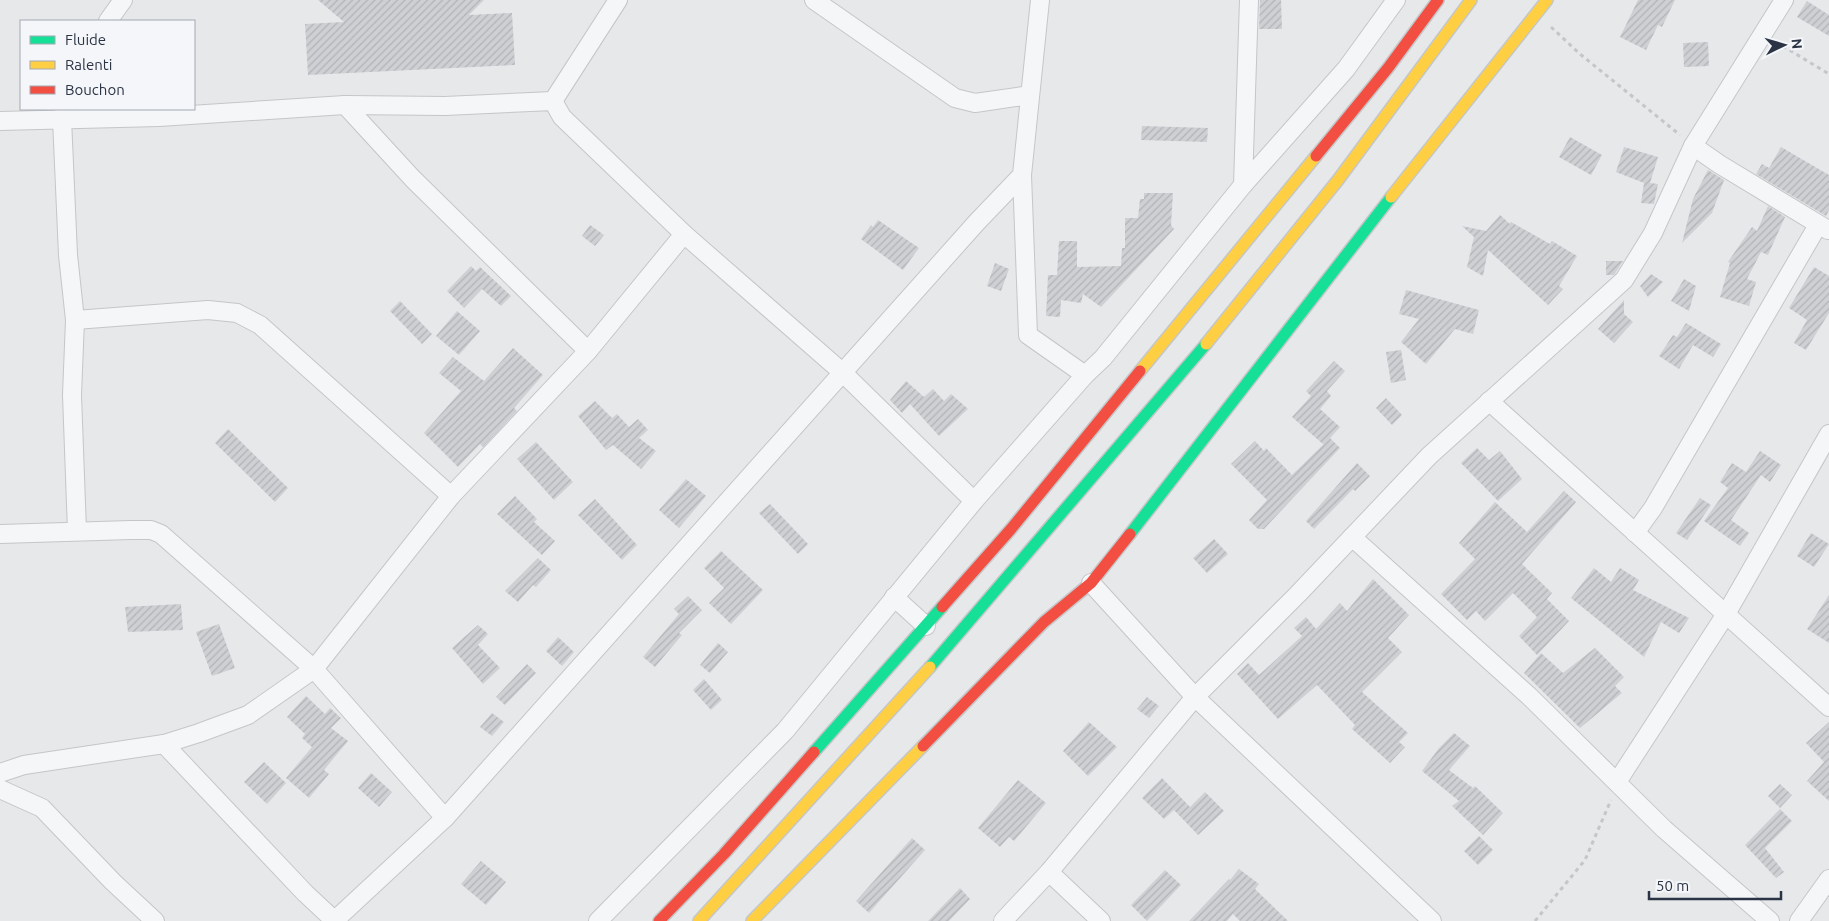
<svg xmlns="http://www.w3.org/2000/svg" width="1829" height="921" font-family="Ubuntu,sans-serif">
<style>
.building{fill:url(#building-hatch)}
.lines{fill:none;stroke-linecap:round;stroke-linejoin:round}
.street-casing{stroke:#c4c6c8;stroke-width:20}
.fast-casing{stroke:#c4c6c8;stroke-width:14}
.slow-casing{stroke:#c4c6c8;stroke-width:14}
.jam-casing{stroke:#c4c6c8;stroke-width:14}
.path{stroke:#c5c6ca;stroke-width:3;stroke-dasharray:4 4;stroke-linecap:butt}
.street{stroke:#f5f6f7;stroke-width:18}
.fast{stroke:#16e098;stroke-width:11}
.slow{stroke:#ffcf43;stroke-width:11}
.jam{stroke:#f24e42;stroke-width:11}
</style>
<defs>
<pattern id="building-hatch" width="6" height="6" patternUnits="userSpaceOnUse" patternTransform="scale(1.25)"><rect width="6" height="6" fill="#ced0d3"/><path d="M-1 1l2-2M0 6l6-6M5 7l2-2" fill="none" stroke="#b1b3b6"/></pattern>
</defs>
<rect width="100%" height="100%" fill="#e6e8ea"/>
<g class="building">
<polygon points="318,0 484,0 469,15 512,13 515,65 308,75 305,24 344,22"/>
<polygon points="1260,0 1281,0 1282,29 1259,29"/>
<polygon points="1638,0 1675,0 1662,27 1658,25 1646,50 1620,37"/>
<polygon points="1807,1 1829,15 1829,36 1797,17"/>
<polygon points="1708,42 1709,66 1684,67 1683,43"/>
<polygon points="1142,126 1208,128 1207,142 1141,140"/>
<polygon points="1570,137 1602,155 1591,175 1559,157"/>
<polygon points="1624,147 1658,157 1650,183 1658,184 1654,204 1641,203 1644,183 1616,172"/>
<polygon points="1781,147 1829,175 1829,210 1826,216 1756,174 1762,164 1769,168"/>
<polygon points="1708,170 1724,180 1712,213 1682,243 1693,199"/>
<polygon points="1144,193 1173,193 1171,225 1174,229 1101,307 1083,294 1081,303 1061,300 1060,317 1046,316 1048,275 1057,275 1059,241 1077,241 1077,267 1121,266 1122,248 1125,248 1125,218 1138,218 1140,199 1144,199"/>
<polygon points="1768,206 1785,217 1768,255 1761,252 1747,279 1756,282 1749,306 1720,297 1730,263 1728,262 1752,227 1757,231"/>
<polygon points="1500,215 1510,224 1511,222 1550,244 1552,241 1577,256 1559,286 1563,289 1548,305 1488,250 1483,276 1467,267 1474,237 1462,226 1486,231"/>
<polygon points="878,220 919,248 903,270 861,239 871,225 873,227"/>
<polygon points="590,225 604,235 595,246 582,236"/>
<polygon points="1606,261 1623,261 1614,275 1606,275"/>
<polygon points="995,263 1009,269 1001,291 987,286"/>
<polygon points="471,266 476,271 480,267 511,296 501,306 482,289 464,308 447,291"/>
<polygon points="1814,267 1829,276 1829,313 1806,350 1794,343 1807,320 1789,308"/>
<polygon points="1651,274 1663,282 1648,297 1640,286"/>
<polygon points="1684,279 1696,286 1689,311 1671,301"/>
<polygon points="1406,290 1479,310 1473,334 1455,329 1426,364 1401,342 1419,319 1399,314"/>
<polygon points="1624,300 1624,314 1633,322 1614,343 1598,329"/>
<polygon points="400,301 432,334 422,344 390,311"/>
<polygon points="457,311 480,331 459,355 436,336"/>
<polygon points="1686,323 1721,344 1713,357 1693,345 1679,369 1659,356 1673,335 1677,337"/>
<polygon points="513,348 543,375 514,408 517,411 483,447 480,444 458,467 424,433 461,391 439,373 453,357 484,381"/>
<polygon points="1401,350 1406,380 1391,383 1386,352"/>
<polygon points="1334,361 1345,371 1327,391 1331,396 1320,409 1340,427 1324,445 1292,417 1311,396 1306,391"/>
<polygon points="906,381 924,397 933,389 944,401 951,394 968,409 939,436 910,404 902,413 890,400"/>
<polygon points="1386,398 1402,415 1392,425 1376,408"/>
<polygon points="595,401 612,418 617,414 629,427 638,419 648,430 639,438 656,451 641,469 613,445 606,450 578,416"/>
<polygon points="228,429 288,488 275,502 215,443"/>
<polygon points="1330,438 1340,448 1264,529 1258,529 1249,520 1267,500 1231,464 1255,441 1264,451 1266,448 1292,475"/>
<polygon points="536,442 573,482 554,500 517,459"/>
<polygon points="1477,448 1489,460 1500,451 1522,479 1498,501 1461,463"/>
<polygon points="1760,451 1781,465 1770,482 1761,475 1731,520 1749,533 1740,546 1704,521 1728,488 1720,482 1732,463 1746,472"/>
<polygon points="1357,463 1370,476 1355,491 1353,489 1314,529 1306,521"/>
<polygon points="686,479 706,496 679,528 659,510"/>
<polygon points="1564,491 1576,502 1522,564 1552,593 1547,599 1569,621 1537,655 1519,636 1537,617 1513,593 1485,621 1476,611 1467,620 1441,594 1475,559 1459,543 1495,502 1527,532"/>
<polygon points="515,496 537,519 534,522 555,541 542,555 497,514"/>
<polygon points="1700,498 1711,505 1687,540 1676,533"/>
<polygon points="595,499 637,545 622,560 578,515"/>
<polygon points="770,504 808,544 798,554 759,513"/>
<polygon points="1811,533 1829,544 1814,567 1797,556"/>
<polygon points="1214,539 1228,554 1207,573 1193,558"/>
<polygon points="721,551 763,590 731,624 709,603 724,588 704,568"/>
<polygon points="538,558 551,570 536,587 533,585 518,602 505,591"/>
<polygon points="1594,568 1611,582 1620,568 1639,580 1633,590 1689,618 1679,633 1661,622 1644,657 1571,598"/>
<polygon points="1373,579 1409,615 1388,638 1402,652 1362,692 1408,733 1399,742 1405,747 1390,763 1352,729 1355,725 1317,685 1278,719 1237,674 1248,663 1259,675 1302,636 1294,628 1306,617 1316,629 1340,603 1347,611"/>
<polygon points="1829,595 1829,643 1807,629"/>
<polygon points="688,596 702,610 679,633 682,635 655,667 643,657 679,614 674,609"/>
<polygon points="181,604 183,630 128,632 125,607"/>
<polygon points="219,624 235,668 212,676 196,632"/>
<polygon points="478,625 488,634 478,645 500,668 483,684 452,648"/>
<polygon points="558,637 574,652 562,666 546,651"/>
<polygon points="718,643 728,652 710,673 700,665"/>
<polygon points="1595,648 1624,677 1615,686 1622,693 1580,728 1524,673 1541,653 1563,673"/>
<polygon points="527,664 536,673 505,705 496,697"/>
<polygon points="704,679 722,700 711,710 693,690"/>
<polygon points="306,696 325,714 330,708 341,718 331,728 348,741 324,770 329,774 309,798 286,778 312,747 302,738 305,734 287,717"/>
<polygon points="1147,697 1159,706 1149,718 1137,709"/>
<polygon points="492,713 504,722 492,736 480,727"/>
<polygon points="1089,722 1117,747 1088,776 1063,751"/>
<polygon points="1829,722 1829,801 1807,781 1824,762 1806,743"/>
<polygon points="1454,733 1470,746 1449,770 1473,788 1475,786 1503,813 1483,835 1452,806 1459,801 1422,771 1439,748"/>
<polygon points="264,762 286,783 267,804 244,782"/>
<polygon points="371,773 392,792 379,807 358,788"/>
<polygon points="1162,778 1190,807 1205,792 1224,811 1198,835 1174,810 1164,819 1142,798"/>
<polygon points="1018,780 1046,803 1014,841 1009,837 1000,847 978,828"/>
<polygon points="1780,784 1792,795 1780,808 1768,796"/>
<polygon points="1780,809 1792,821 1765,848 1784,872 1776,878 1745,845"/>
<polygon points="1479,836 1493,850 1478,865 1464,851"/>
<polygon points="912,838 925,850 869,913 856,901"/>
<polygon points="481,861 506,882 486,905 461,884"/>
<polygon points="1239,869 1259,884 1255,889 1288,921 1240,921 1233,914 1227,921 1189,921 1229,879 1230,880"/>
<polygon points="1165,870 1181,885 1147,921 1131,905"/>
<polygon points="960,888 970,899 949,921 928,921"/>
</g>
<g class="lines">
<defs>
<g id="street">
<polyline points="814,0 955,98 975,103 1030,95"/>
<polyline points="108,21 123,0"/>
<polyline points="553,101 618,0"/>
<polyline points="345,105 413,179 588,351"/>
<polyline points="65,110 62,119 68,255 75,320 72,395 77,531"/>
<polyline points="0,121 159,117 345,105 445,106 553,101 562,117 684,234 842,372 974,501"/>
<polyline points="1693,146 1719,164 1828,230"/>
<polyline points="1022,175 1028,335 1085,375"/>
<polyline points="1243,185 1346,69 1396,0"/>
<polyline points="75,320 208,310 237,313 260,325 451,496"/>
<polyline points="1489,401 1829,707"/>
<polyline points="1635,533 1653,508 1818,225"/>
<polyline points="0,534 131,530 151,530 161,534 314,669 445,818"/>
<polyline points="1352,537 1529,696 1664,829 1770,921"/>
<polyline points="1091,583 1195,697 1432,921"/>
<polyline points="894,597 926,626"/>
<polyline points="164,744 305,893 334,920"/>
<polyline points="0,773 24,765 164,744 199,733 248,715 314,669 451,496 588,351 684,234"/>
<polyline points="1617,782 1726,614 1829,434"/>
<polyline points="0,789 42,808 113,882 155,921"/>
<polyline points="1049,872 1101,921"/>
<polyline points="334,921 445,818 977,222 1022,175 1040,0"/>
<polyline points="598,921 785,731 974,501 1085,375 1103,358 1243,185 1249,0"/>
<polyline points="1003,921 1049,872 1195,697 1298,594 1429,456 1624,280 1653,233 1693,146 1784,0"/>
<polyline points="1799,921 1829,879"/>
</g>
<g id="fast">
<polyline points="1130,534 1391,197"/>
<polyline points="930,667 1206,344"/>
<polyline points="814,752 942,607"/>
</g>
<g id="slow">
<polyline points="1391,197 1547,0"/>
<polyline points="1206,344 1338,180 1471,0"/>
<polyline points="1140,371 1316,156"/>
<polyline points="699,921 930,667"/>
<polyline points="752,921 923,746"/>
</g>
<g id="jam">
<polyline points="1316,156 1388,68 1438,0"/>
<polyline points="942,607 1011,529 1140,371"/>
<polyline points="923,746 1044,622 1091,583 1130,534"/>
<polyline points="659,921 724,854 814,752"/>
</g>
</defs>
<use href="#street" class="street-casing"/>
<use href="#fast" class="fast-casing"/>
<use href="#slow" class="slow-casing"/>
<use href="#jam" class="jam-casing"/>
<g class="path">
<polyline points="1551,27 1580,54 1680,135"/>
<polyline points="1776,42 1829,74"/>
<polyline points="1535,921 1585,860 1611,800"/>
</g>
<use href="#street" class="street"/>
<use href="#fast" class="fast"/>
<use href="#slow" class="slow"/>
<use href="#jam" class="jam"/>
</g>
<rect x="20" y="20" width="175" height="90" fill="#f4f6f9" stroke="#a4a8b1"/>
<rect x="30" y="36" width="25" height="8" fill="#16e098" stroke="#a4a8b1"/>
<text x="65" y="45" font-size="15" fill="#2b3445">Fluide</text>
<rect x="30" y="61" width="25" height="8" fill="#ffcf43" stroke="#a4a8b1"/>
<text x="65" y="70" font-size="15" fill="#2b3445">Ralenti</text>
<rect x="30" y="86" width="25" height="8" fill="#f24e42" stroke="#a4a8b1"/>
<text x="65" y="95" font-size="15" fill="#2b3445">Bouchon</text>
<g transform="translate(1784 45) rotate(85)" stroke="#f4f6f9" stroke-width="4" paint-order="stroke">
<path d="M0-4L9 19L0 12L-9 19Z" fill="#2b3445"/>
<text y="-8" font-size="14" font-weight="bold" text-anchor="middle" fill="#2b3445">N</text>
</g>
<path d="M1649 891v8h132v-8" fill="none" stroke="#2b3445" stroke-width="2.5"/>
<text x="1656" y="891" font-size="15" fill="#2b3445" stroke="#f4f6f9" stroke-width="4" paint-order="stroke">50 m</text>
</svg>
